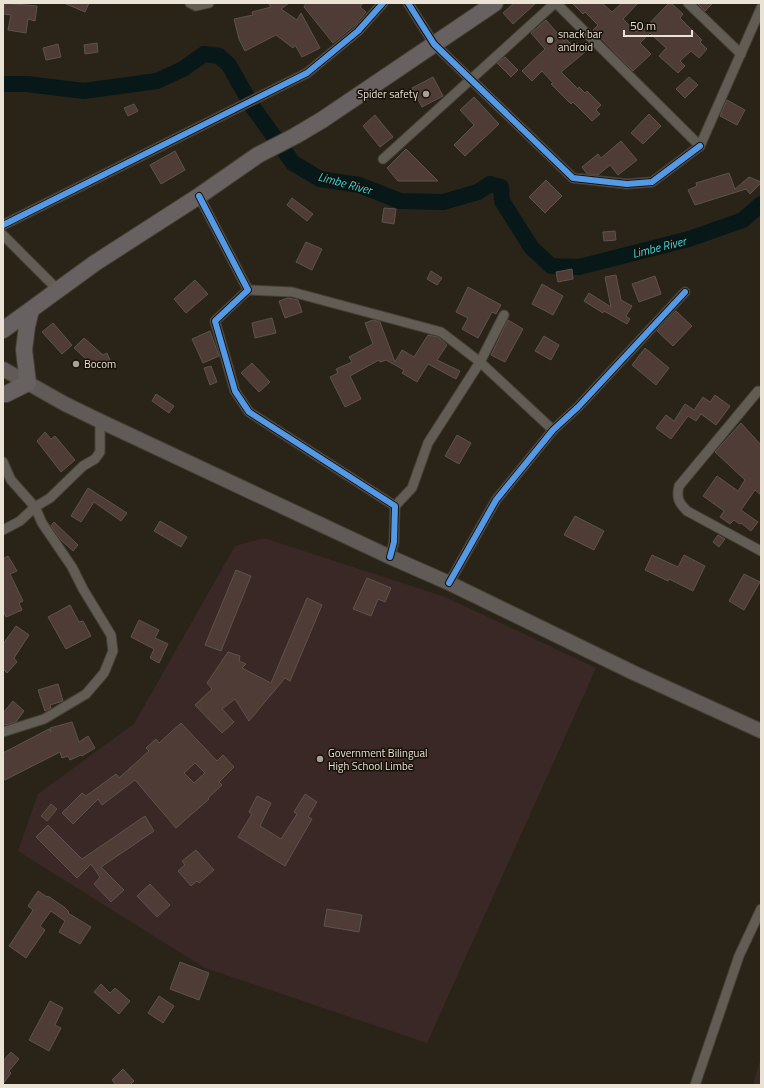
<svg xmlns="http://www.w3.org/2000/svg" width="764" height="1088" font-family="'Titillium Web',sans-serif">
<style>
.education{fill:#3a2827}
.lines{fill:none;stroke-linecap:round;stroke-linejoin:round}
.river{stroke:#081818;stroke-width:16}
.building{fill:#4f3c36;stroke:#5c534d;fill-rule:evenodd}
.street-casing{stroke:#464037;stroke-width:11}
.primary-casing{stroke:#464037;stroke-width:16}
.highway-casing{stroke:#464037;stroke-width:18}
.street{stroke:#625d54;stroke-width:9}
.primary{stroke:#605b57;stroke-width:14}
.highway{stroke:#676261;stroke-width:16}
.cycleway-casing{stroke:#151007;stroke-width:8}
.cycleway{stroke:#5399e6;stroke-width:6}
.poi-dot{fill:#a7a093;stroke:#151007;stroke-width:1.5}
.labels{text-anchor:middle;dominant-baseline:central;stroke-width:3;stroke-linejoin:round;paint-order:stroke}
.poi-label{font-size:11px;fill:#eae2d5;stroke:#151007;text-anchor:start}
.water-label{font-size:12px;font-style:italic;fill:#3bd7e0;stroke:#151007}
</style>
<rect width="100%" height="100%" fill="#2a2418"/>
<g class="education">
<polygon points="264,538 445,597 596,668 427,1043 205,968 18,851 38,794 134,724 235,546"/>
<polygon points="761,1057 761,1085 753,1085"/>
</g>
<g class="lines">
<polyline class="river" points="3,84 27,84 84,91 157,81 183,69 204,54 219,56 229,65 252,106 293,163 320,179 359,185 400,201 443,202 478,192 490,184 501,187 502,201 531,247 551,266 579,267 689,239 743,220 761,204"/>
</g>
<g class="building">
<polygon points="4,3 37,6 35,21 28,19 26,33 8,30 11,15 3,14"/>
<polygon points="64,3 89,3 85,12"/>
<polygon points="268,3 289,3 281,9 297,20 301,13 320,48 302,57 295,45 293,48 276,35 245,51 239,39 234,19 253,15 252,12 271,7"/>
<polygon points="306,3 363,3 360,7 366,12 355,25 333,43 304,7"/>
<polygon points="514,3 536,3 513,24 503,13"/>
<polygon points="572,3 602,3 612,12 622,3 638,3 623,19 636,32 641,27 644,29 669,3 671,3 683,14 680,18 702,40 700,42 707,49 699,58 691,51 680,61 685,66 678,73 659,56 666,48 650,33 640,43 651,54 633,71 593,30 598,25 585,12 583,14"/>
<polygon points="697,3 713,3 705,11"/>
<polygon points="546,20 564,41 566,39 573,46 577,43 585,52 561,72 578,89 579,87 585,93 587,91 601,105 596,110 600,114 592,121 573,102 571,104 551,84 553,83 542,71 532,81 522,71 545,49 531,33"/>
<polygon points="97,43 98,52 85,54 84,45"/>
<polygon points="58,44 61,57 46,60 43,48"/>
<polygon points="505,57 518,70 511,77 497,63"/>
<polygon points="433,77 443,96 422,107 412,88"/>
<polygon points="689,77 698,85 685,98 676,89"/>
<polygon points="474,97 499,124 465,156 454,145 474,125 460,110"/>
<polygon points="727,100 745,110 737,125 720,116"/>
<polygon points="134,104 138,111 128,116 124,108"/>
<polygon points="649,114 661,126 643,144 631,133"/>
<polygon points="375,115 393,137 380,147 363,126"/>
<polygon points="621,141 637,160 618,175 610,165 598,175 587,174 582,167 598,154 601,158"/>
<polygon points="406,149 438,181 398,181 387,168"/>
<polygon points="175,151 185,170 161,184 150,165"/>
<polygon points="729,173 735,189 749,177 761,182 761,183 750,194 746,189 695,205 688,190 697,186 696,183"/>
<polygon points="546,180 562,196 545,213 529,197"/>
<polygon points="292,198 313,214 307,221 287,205"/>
<polygon points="384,208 396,209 394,224 382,222"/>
<polygon points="615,231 616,240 604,241 603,232"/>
<polygon points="306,242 322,249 312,270 296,262"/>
<polygon points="572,269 573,279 558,282 556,272"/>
<polygon points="431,271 442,278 437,285 427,279"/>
<polygon points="616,275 621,300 632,306 626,316 630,319 627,324 604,311 603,313 584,301 589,293 611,307 605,277"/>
<polygon points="655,276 661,294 639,302 632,284"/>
<polygon points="195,280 208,294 186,313 174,299"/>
<polygon points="542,284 563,296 553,315 532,304"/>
<polygon points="468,287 501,305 496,314 492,312 478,338 462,329 468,318 456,312"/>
<polygon points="288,298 298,300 302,312 285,318 279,301"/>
<polygon points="676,311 692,326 673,346 657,331"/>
<polygon points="272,318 276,333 255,338 252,323"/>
<polygon points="373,320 380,322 395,362 402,350 414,357 428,335 438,337 447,345 437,360 460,371 456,379 428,364 417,382 402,373 404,370 386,360 380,362 379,360 350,376 361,399 345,407 330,377 338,373 336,369 352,362 349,357 373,344 365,323"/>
<polygon points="508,320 523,329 505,362 491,355"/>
<polygon points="53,323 72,345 62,354 42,332"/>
<polygon points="210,331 219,356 203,363 192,339"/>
<polygon points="544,336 559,345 551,360 535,351"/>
<polygon points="84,338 103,355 107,353 110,360 89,368 85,358 74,348"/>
<polygon points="645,348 669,368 656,385 632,365"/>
<polygon points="252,363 270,382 259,392 241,373"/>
<polygon points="211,366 217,382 210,385 204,368"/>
<polygon points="156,394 174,406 169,413 152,401"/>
<polygon points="715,395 730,406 716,425 701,414 696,421 688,416 671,439 656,428 666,415 674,421 685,404 694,410 703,397 710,402"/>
<polygon points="741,423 761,445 761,495 755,490 741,510 758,522 751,531 741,523 740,524 734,520 730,524 720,517 724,511 703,496 717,476 738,491 745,480 715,452"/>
<polygon points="45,432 51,439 55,436 75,460 61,472 37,441"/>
<polygon points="457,435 471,443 459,464 445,456"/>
<polygon points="88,488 127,513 121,521 94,502 81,522 71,516"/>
<polygon points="575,516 604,531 594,550 564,535"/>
<polygon points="160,521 187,537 181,547 154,531"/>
<polygon points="54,522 78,545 73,551 61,540 51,526"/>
<polygon points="718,535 725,539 719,547 713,542"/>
<polygon points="652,555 678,567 684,555 705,566 693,591 669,579 668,581 645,570"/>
<polygon points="8,556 17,571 10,574 23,601 19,603 22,610 6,617 3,610 3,559"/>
<polygon points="236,570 251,576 221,651 205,645"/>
<polygon points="744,574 760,582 744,610 729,601"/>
<polygon points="367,578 391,588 385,602 378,599 371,616 353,609"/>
<polygon points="307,598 322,605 290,681 285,678 249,721 235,699 222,709 234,722 222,733 195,705 212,689 207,683 228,652 240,656 239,661 246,664 242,668 271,683"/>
<polygon points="70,605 79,622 83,621 91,636 66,649 48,617"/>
<polygon points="139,620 159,630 155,638 168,644 159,663 150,658 154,649 131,637"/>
<polygon points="16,626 29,635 14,658 17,662 7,673 3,669 3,644"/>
<polygon points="58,684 63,701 50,705 51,708 45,711 38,690"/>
<polygon points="13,701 24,711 16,722 5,725 3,724 3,713"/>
<polygon points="72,722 79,742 88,736 95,748 82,756 81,755 70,760 68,756 62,758 60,752 5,780 3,776 3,753 49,729 51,732 50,728"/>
<path d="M 181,723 L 217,761 L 223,755 L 234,767 L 219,782 L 222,785 L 208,798 L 209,799 L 176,828 L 135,780 L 102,805 L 98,799 L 73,824 L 62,813 L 82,793 L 86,796 L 116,774 L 119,778 L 149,751 L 146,748 L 156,739 L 159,743 ZM 195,763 L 205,773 L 194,783 L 184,773 Z"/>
<polygon points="305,794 317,802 308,817 312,819 285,866 238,837 252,814 249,812 257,796 271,803 260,826 281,839 297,814 294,812"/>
<polygon points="51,804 57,809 47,821 41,816"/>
<polygon points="145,816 154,831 101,867 124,890 111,902 94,884 100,877 91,864 77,878 36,837 48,825 82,859"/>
<polygon points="196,850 214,870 199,883 197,881 191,886 178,871 185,865 182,861"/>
<polygon points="150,884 170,905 157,917 137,896"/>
<polygon points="38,891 47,897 48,896 64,907 69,912 68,913 91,927 80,944 59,932 65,921 51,911 40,926 45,930 26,958 9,946 33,910 28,906"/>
<polygon points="327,909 362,915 359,932 324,926"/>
<polygon points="180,962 209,973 199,1000 170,989"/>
<polygon points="101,984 110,993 115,988 130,1001 119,1014 94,992"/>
<polygon points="159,996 174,1006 163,1023 148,1013"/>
<polygon points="50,1001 63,1008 55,1025 61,1028 49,1051 29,1040"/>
<polygon points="11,1052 19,1059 9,1071 11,1073 3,1084 3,1061"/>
<polygon points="123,1069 134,1081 130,1085 116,1085 112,1080"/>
</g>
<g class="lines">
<defs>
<g id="street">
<polyline points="190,3 196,6 209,3"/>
<polyline points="408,3 434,44 573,178 627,184 652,182 700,146"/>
<polyline points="556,3 700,146 761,8"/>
<polyline points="688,3 741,54"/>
<polyline points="383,159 555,3"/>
<polyline points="199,196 248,290 215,321 235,391 249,412 395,506 394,542 390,557"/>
<polyline points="3,225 307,73 358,31 383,3"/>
<polyline points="3,235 57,289"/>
<polyline points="248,290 292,292 441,332 480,362 428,443 412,488 395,506"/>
<polyline points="504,315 480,362 553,430"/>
<path d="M 758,391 L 679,486 C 676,498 679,503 687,511 L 761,551"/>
<polyline points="3,462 11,480 35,507 42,523 72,567 83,589 111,635 113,651 104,673 86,694 44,719 3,732"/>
<polyline points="3,530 20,521 35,507 50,498 83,466 95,459 100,452 100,421"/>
<polyline points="449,583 496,500 553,430 578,407 685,292"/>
<polyline points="695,1085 739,956 761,909"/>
</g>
<polyline id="primary" points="3,369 65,404 100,421 390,557 449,583 634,673 761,731"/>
<g id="highway">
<polyline points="3,330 95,263 199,196 258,155 295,136 322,120 495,3"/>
<polyline points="3,394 6,394 28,383 24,350 27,326 31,310"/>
</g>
</defs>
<use href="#street" class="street-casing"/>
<use href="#primary" class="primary-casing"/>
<use href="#highway" class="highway-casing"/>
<use href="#street" class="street"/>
<use href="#primary" class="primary"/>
<use href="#highway" class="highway"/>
<defs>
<g id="cycleway">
<polyline points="408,3 434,44 573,178 627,184 652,182 700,146"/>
<polyline points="199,196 248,290 215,321 235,391 249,412 395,506 394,542 390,557"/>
<polyline points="3,225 307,73 358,31 383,3"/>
<polyline points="449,583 496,500 553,430 578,407 685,292"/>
</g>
</defs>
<use href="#cycleway" class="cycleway-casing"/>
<use href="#cycleway" class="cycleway"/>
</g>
<g class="poi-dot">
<circle cx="550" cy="40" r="4"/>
<circle cx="426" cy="94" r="4"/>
<circle cx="76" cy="364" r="4"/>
<circle cx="320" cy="759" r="4"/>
</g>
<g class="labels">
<g class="poi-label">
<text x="558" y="34">snack bar<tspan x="558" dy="13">android</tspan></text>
<text x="418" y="94" text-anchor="end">Spider safety</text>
<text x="84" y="364">Bocom</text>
<text x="328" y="753">Government Bilingual<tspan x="328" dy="13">High School Limbe</tspan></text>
</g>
<g class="water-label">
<text transform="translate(345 183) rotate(15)">Limbe River</text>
<text transform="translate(659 247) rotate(-14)">Limbe River</text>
</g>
</g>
<rect width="764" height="1088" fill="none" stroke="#eae2d5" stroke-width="8"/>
<path d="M624 30v6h68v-6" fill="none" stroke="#eae2d5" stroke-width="2"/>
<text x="630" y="30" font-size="12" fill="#eae2d5" stroke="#151007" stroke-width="3" paint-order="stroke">50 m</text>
</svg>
